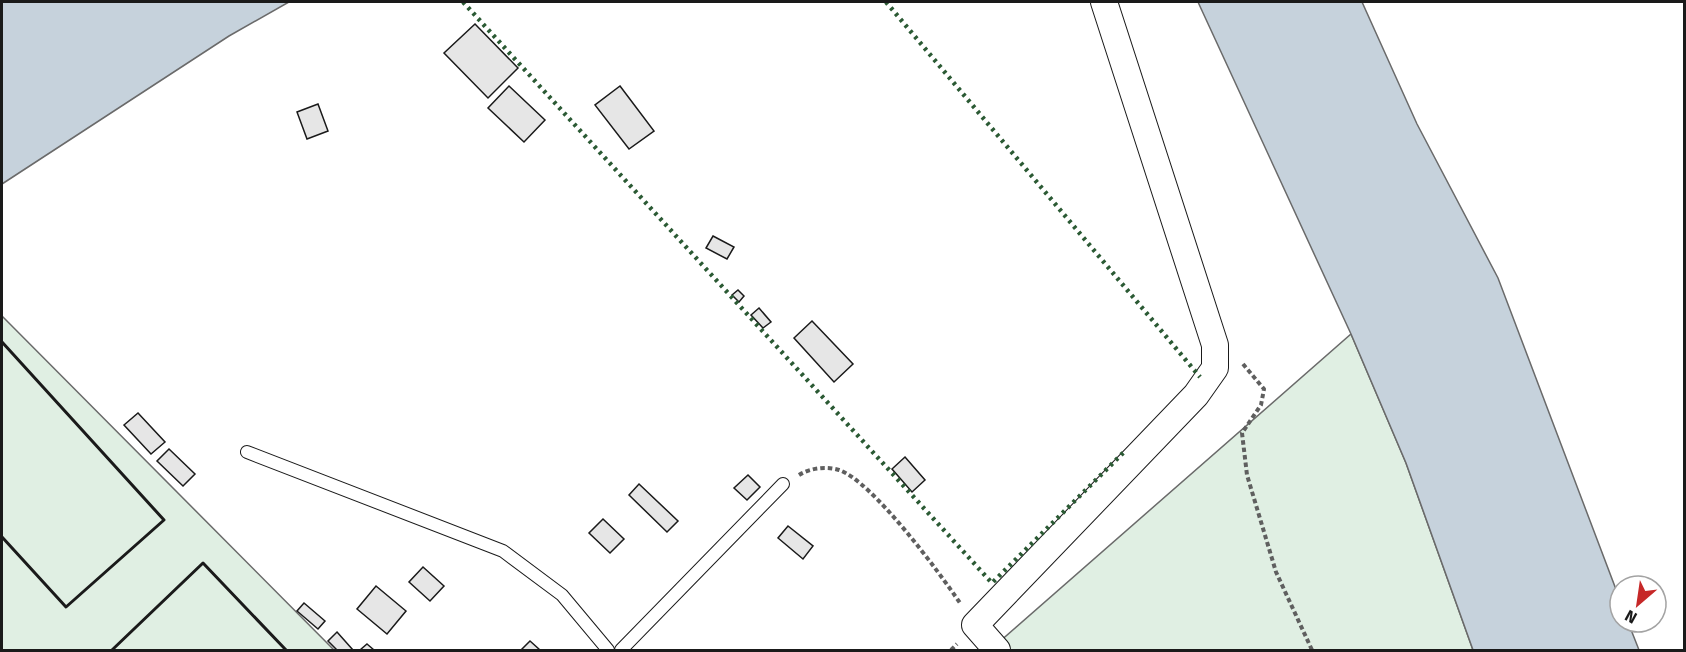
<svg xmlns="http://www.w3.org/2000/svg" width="1686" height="652" font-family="'Fira Sans',sans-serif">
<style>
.green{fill:#e0efe3;stroke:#6a6a6a;stroke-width:1.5}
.water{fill:#c6d2dc;stroke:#6a6a6a;stroke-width:1.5}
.building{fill:#e6e6e6;stroke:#1a1a1a;stroke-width:1.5}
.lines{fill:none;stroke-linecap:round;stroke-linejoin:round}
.service-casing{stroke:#1a1a1a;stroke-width:14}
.minor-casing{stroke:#1a1a1a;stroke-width:28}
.path{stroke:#5f5f5f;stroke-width:4;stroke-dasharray:4.5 3;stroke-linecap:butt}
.service{stroke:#fff;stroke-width:12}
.minor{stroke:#fff;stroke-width:26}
.hedge{stroke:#2b5a34;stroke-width:4.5;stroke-dasharray:3 4.5;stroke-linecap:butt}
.wall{stroke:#1a1a1a;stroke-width:3}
</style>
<rect width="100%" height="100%" fill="#fff"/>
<g class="green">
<polygon points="2,316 334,650 2,650"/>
<polygon points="1351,334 1406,463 1473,650 990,650"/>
</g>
<g class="water">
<polygon points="2,2 289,2 229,36 2,184"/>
<polygon points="1198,2 1362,2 1417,124 1498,278 1620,600 1620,622 1628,622 1639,650 1473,650 1406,463 1351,334"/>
</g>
<g class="building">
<polygon points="475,24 518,68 488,98 444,53"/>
<polygon points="509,86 545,120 524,142 488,108"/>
<polygon points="620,86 654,131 629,149 595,105"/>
<polygon points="318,104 328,131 307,139 297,112"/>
<polygon points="713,236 734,247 727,259 706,248"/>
<polygon points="738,290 744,296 739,302 732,295"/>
<polygon points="759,308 771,322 763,328 751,315"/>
<polygon points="812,321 853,364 834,382 794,338"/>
<polygon points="138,413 165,442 151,454 124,425"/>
<polygon points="169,449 195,474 183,486 157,461"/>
<polygon points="905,457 925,480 912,492 892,469"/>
<polygon points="748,475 760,487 747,500 734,488"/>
<polygon points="639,484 678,521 667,532 629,495"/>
<polygon points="603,519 624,539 610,553 589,533"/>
<polygon points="788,526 813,546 803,559 778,538"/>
<polygon points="423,567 444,586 430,601 409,582"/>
<polygon points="376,586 406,611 387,634 357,609"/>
<polygon points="304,603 325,621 318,629 297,611"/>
<polygon points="337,632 353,650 337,650 328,641"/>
<polygon points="530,641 540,650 521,650"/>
<polygon points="367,644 374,650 360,650"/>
</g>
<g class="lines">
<defs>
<g id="service">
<polyline points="247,452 503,551 562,595 608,650"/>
<polyline points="621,650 783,484"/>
</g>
<polyline id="minor" points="997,650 975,625 1196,395 1215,368 1215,345 1104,2"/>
</defs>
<use href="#service" class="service-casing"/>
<use href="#minor" class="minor-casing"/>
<g class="path">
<polyline points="1243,364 1264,389 1261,405 1242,433 1247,475 1276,572 1312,650"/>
<path d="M 799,475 C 810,468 826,466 839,470 C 872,481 939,572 960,603"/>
<polyline points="951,650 957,644"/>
</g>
<use href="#service" class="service"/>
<use href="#minor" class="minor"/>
<g class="hedge">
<polyline points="463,2 992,583 1126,450"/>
<polyline points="886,2 1200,377"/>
</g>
<g class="wall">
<polyline points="2,342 164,520 66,607 2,537"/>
<polyline points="112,650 203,563 286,650"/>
</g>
</g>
<rect width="1686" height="652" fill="none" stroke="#1a1a1a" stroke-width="6"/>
<g transform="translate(1638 604) rotate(209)"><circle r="28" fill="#ffffff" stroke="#a3a3a3" stroke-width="1.5"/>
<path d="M0-4.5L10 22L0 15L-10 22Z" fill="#c62828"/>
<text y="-9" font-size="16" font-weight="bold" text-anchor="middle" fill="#1a1a1a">N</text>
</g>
</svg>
